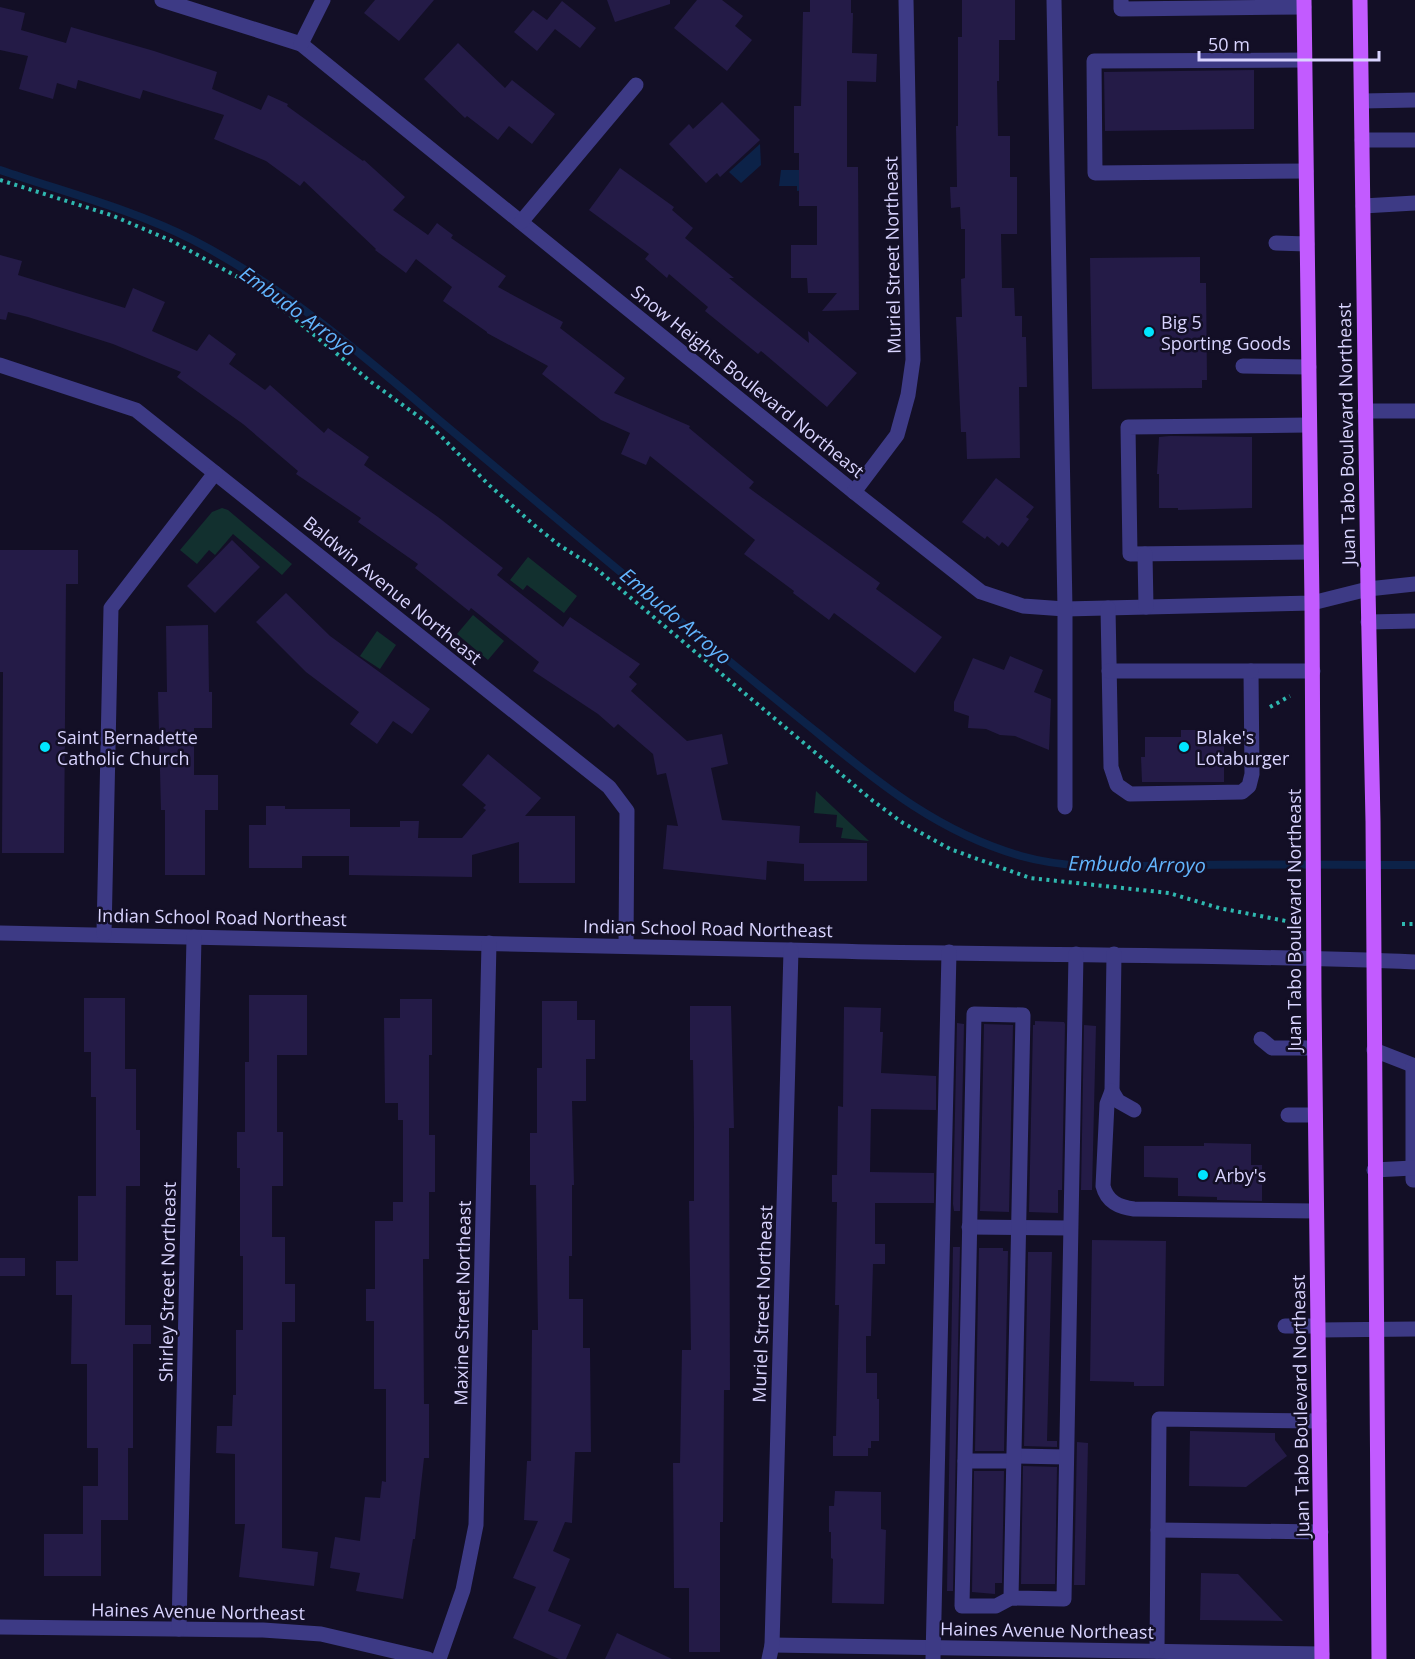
<svg xmlns="http://www.w3.org/2000/svg" width="1415" height="1659" font-family="'Open Sans',sans-serif">
<style>
.green{fill:#12302f}
.water{fill:#0c2248}
.lines{fill:none;stroke-linecap:round;stroke-linejoin:round}
.stream{stroke:#0c2248;stroke-width:8}
.building{fill:#241b47}
.path{stroke:#2fb8b0;stroke-width:4;stroke-dasharray:3 4.5;stroke-linecap:butt}
.minor{stroke:#3d3a85;stroke-width:15}
.major{stroke:#c25bff;stroke-width:15}
.poi-dot{fill:#00e5ff;stroke:#130f26;stroke-width:2}
.labels{text-anchor:middle;dominant-baseline:central;stroke-width:5;stroke-linejoin:round;paint-order:stroke}
.street-label{font-size:18px;fill:#d9d4ff;stroke:#130f26}
.poi-label{font-size:18px;fill:#d9d4ff;stroke:#130f26;text-anchor:start}
.water-label{font-size:20px;font-style:italic;fill:#62b6ff;stroke:#130f26}
</style>
<rect width="100%" height="100%" fill="#130f26"/>
<g class="green">
<polygon points="222,508 228,510 292,564 282,575 233,534 215,555 209,550 197,564 180,550 212,512"/>
<polygon points="528,557 577,596 564,613 527,585 523,590 510,580"/>
<polygon points="473,615 504,641 488,660 457,634"/>
<polygon points="377,631 396,645 380,669 360,656"/>
<polygon points="816,791 869,841 841,838 843,828 836,827 837,815 814,813"/>
</g>
<g class="water">
<polygon points="760,144 761,165 741,183 729,172"/>
<polygon points="781,170 809,170 807,190 797,191 797,186 779,186"/>
</g>
<g class="lines">
<path class="stream" d="M 0,170 C 64,192 132,209 193,240 C 286,288 366,358 445,425 C 535,500 625,577 717,651 C 751,679 785,707 819,734 C 882,786 941,833 1021,856 C 1077,872 1136,865 1193,865 C 1267,864 1341,865 1415,865"/>
</g>
<g class="building">
<polygon points="375,0 434,0 399,41 364,13"/>
<polygon points="607,0 670,0 670,4 615,22"/>
<polygon points="697,0 722,0 743,16 735,26 752,40 727,71 674,28"/>
<polygon points="810,0 851,0 851,13 853,13 852,53 877,54 876,82 847,81 847,167 858,167 859,310 822,311 837,293 808,293 807,278 791,278 791,245 817,245 817,206 799,206 799,153 794,153 794,106 801,106 803,12 810,12"/>
<polygon points="962,0 1015,0 1015,40 999,40 999,81 997,81 998,136 1010,136 1010,177 1017,177 1017,234 1001,234 1002,288 1014,288 1015,316 1022,316 1022,337 1026,337 1027,387 1019,387 1020,458 967,459 966,432 961,432 956,317 962,317 961,279 965,278 965,229 961,229 960,207 951,208 950,187 957,187 956,126 958,126 958,37 962,37"/>
<polygon points="562,1 596,28 580,48 555,29 537,51 514,32 533,10 547,20"/>
<polygon points="0,7 25,13 21,30 66,43 71,27 154,51 217,72 212,89 261,110 268,95 288,104 287,106 363,161 364,160 405,197 393,210 428,235 437,223 453,235 451,238 506,276 498,287 563,322 560,328 625,378 614,393 690,426 689,428 754,482 749,488 880,583 876,589 942,637 915,673 834,613 829,620 793,593 794,591 744,554 755,540 650,456 646,465 621,454 630,433 601,420 542,374 548,366 487,333 487,332 443,301 452,287 416,259 406,273 375,250 376,249 304,181 300,186 266,161 214,139 224,115 143,90 140,99 78,80 76,89 57,83 53,99 19,89 28,56 0,50"/>
<polygon points="458,43 505,88 512,80 555,114 532,144 509,126 498,140 467,116 465,118 424,79"/>
<polygon points="1254,70 1254,129 1105,131 1104,72"/>
<polygon points="722,102 760,140 720,177 717,173 706,183 669,144 689,124 693,129"/>
<polygon points="620,168 674,207 672,210 693,228 685,238 734,278 729,278 809,343 808,331 857,373 827,407 761,351 758,354 705,311 708,307 669,274 667,278 645,259 649,254 589,210"/>
<polygon points="0,255 22,261 18,275 125,308 133,288 165,302 152,331 197,351 209,334 236,354 229,364 265,390 270,385 324,433 328,428 369,457 364,465 438,517 503,568 497,575 563,627 570,617 640,664 629,677 637,684 631,691 687,741 722,734 728,764 711,768 722,820 800,826 799,843 867,843 867,881 804,881 804,864 767,861 766,880 663,869 667,825 678,826 666,773 657,775 653,754 618,724 614,728 598,714 533,671 539,662 471,608 469,611 415,568 418,564 358,522 361,518 296,474 298,471 243,424 177,377 181,372 113,344 28,317 8,312 6,320 0,319"/>
<polygon points="1200,257 1200,283 1206,283 1207,380 1202,380 1202,388 1092,389 1090,258"/>
<polygon points="1170,436 1252,437 1252,508 1178,510 1178,508 1159,508 1159,474 1157,474 1159,437"/>
<polygon points="996,478 1034,507 1026,517 1029,519 1008,547 1002,542 999,546 987,536 985,539 962,522"/>
<polygon points="232,540 260,567 215,613 187,586"/>
<polygon points="0,550 78,550 78,584 66,584 64,853 2,853 3,672 0,672"/>
<polygon points="286,593 330,636 430,709 412,734 393,721 377,744 350,724 359,712 306,672 256,622"/>
<polygon points="208,625 209,692 212,692 212,728 194,728 194,775 218,775 218,810 205,810 205,875 165,875 165,810 161,810 158,692 167,692 166,626"/>
<polygon points="1010,656 1043,670 1034,692 1051,699 1049,750 1015,736 1000,735 986,729 968,728 969,716 954,711 954,702 973,658 1004,670"/>
<polygon points="1181,730 1210,730 1210,737 1224,737 1224,782 1142,782 1141,757 1145,757 1145,737 1181,737"/>
<polygon points="488,754 541,798 525,816 575,816 575,883 519,883 519,842 472,855 472,877 349,875 349,856 302,856 302,868 249,868 249,825 266,825 266,806 285,806 285,809 350,809 350,827 400,827 400,821 419,821 418,838 462,838 486,810 483,808 486,805 462,785"/>
<polygon points="249,995 307,995 307,1055 277,1055 277,1132 283,1132 283,1186 272,1186 272,1237 285,1237 285,1284 295,1284 295,1322 282,1322 282,1548 318,1552 314,1586 239,1577 245,1524 235,1524 235,1454 216,1453 217,1426 232,1426 233,1395 236,1395 236,1330 243,1330 243,1256 240,1256 240,1168 237,1168 237,1132 245,1132 245,1062 249,1062"/>
<polygon points="84,998 125,998 125,1069 136,1069 136,1130 140,1130 140,1186 126,1186 125,1325 151,1325 151,1344 133,1344 133,1448 128,1448 128,1520 101,1520 101,1576 44,1576 44,1534 83,1534 83,1486 98,1486 98,1448 87,1448 87,1364 71,1364 72,1295 56,1295 56,1261 78,1261 78,1196 96,1196 96,1097 91,1097 91,1052 84,1052"/>
<polygon points="400,999 432,999 432,1055 429,1055 429,1135 435,1135 435,1192 429,1192 429,1259 423,1259 424,1404 429,1404 429,1458 424,1458 415,1539 413,1539 403,1599 356,1591 360,1573 330,1568 335,1537 360,1541 365,1497 380,1498 382,1481 386,1482 386,1389 374,1389 374,1321 366,1321 366,1289 375,1289 375,1221 393,1221 393,1202 403,1202 403,1120 398,1120 398,1103 385,1103 384,1018 400,1018"/>
<polygon points="542,1001 577,1001 577,1020 595,1020 595,1059 586,1059 586,1101 572,1101 574,1185 572,1185 572,1256 569,1256 569,1299 583,1299 583,1348 590,1348 591,1452 575,1452 572,1523 565,1522 553,1551 570,1559 548,1611 581,1625 566,1659 559,1659 513,1638 536,1587 513,1578 538,1521 524,1520 527,1461 531,1461 532,1330 538,1330 536,1185 530,1185 530,1133 537,1133 537,1068 542,1068"/>
<polygon points="690,1006 731,1006 734,1128 729,1128 730,1390 724,1390 723,1522 720,1522 720,1652 689,1652 689,1588 674,1588 673,1463 680,1463 682,1350 691,1350 689,1201 694,1201 694,1128 693,1060 690,1060"/>
<polygon points="844,1007 881,1008 880,1032 883,1032 881,1073 936,1076 936,1110 871,1109 870,1172 934,1173 934,1203 875,1203 875,1244 885,1244 885,1264 873,1264 871,1336 866,1336 866,1373 877,1373 877,1399 879,1399 879,1441 871,1441 871,1448 868,1448 868,1456 833,1456 833,1436 836,1436 839,1305 835,1305 837,1202 832,1202 832,1175 837,1175 838,1106 843,1107"/>
<polygon points="1035,1021 1064,1022 1065,1024 1062,1190 1058,1190 1058,1213 1029,1212 1033,1025 1035,1025"/>
<polygon points="957,1023 964,1024 960,1211 954,1211 953,1204"/>
<polygon points="984,1024 1013,1025 1009,1212 980,1211"/>
<polygon points="1084,1025 1096,1026 1092,1190 1081,1190"/>
<polygon points="1204,1143 1251,1144 1251,1165 1262,1165 1262,1201 1217,1200 1217,1197 1178,1196 1178,1178 1144,1177 1144,1146 1204,1146"/>
<polygon points="1092,1240 1166,1241 1164,1386 1134,1386 1134,1382 1090,1381"/>
<polygon points="953,1247 960,1247 953,1591 947,1591"/>
<polygon points="979,1248 1003,1248 1003,1251 1008,1251 1004,1451 975,1451"/>
<polygon points="1028,1252 1052,1252 1047,1441 1057,1441 1057,1447 1024,1446"/>
<rect x="0" y="1258" width="25" height="18"/>
<polygon points="1190,1431 1275,1433 1275,1440 1287,1456 1246,1487 1189,1486"/>
<polygon points="1077,1442 1088,1443 1085,1585 1074,1585"/>
<polygon points="1023,1466 1057,1467 1055,1584 1021,1584"/>
<polygon points="974,1471 1004,1471 1002,1583 995,1583 995,1594 972,1592"/>
<polygon points="835,1491 881,1492 881,1529 886,1530 884,1604 832,1603 833,1559 831,1558 831,1532 829,1532 829,1506 834,1506"/>
<polygon points="1201,1573 1238,1574 1283,1621 1200,1620"/>
<polygon points="617,1633 672,1659 605,1659"/>
</g>
<g class="lines">
<g class="path">
<polyline points="0,180 111,215 172,241 256,287 371,382 429,424 489,485 534,525 559,545 594,567 873,801 903,823 950,849 1030,878 1169,893 1219,908 1286,921"/>
<polyline points="1270,707 1290,696"/>
<polyline points="1402,924 1415,924"/>
</g>
<g class="minor">
<polyline points="162,0 301,44 854,492 981,592 1023,606 1065,609 1312,603 1368,589 1415,584"/>
<polyline points="1054,0 1065,609 1065,807"/>
<polyline points="1121,0 1121,9 1304,7"/>
<polyline points="301,44 323,0"/>
<polyline points="1305,60 1094,61 1095,173 1306,171"/>
<polyline points="1362,101 1415,100"/>
<polyline points="1362,140 1415,140"/>
<polyline points="1363,206 1415,203"/>
<polyline points="521,222 636,85"/>
<polyline points="1276,243 1307,244"/>
<polyline points="0,365 136,410 609,787 627,811 626,945"/>
<polyline points="1243,366 1309,367"/>
<polyline points="1365,411 1415,411"/>
<polyline points="1309,425 1128,427 1130,554 1311,552"/>
<polyline points="854,492 897,435 908,395 913,360 906,0"/>
<polyline points="1145,554 1146,607"/>
<polyline points="1108,608 1111,767 1117,785 1130,794 1242,792 1249,786 1252,774 1251,671 1313,671"/>
<polyline points="1368,622 1415,621"/>
<polyline points="1109,671 1251,671"/>
<path d="M 0,933 C 263,937 526,943 789,950 C 998,956 1206,953 1415,962"/>
<polyline points="104,934 111,608 215,473"/>
<path d="M 1114,954 L 1112,1091 L 1107,1104 L 1103,1186 C 1107,1202 1119,1207 1134,1209 L 1316,1211"/>
<polyline points="1261,1039 1272,1048 1314,1048"/>
<polyline points="1374,1050 1415,1066"/>
<polyline points="1413,1066 1413,1180 1415,1180"/>
<polyline points="1112,1091 1118,1101 1134,1110"/>
<polyline points="1288,1115 1315,1115"/>
<polyline points="1374,1170 1413,1168"/>
<polyline points="969,1227 1070,1228"/>
<polyline points="1285,1326 1318,1326"/>
<polyline points="1318,1330 1415,1329"/>
<polyline points="1014,1456 1066,1457"/>
<polyline points="965,1461 1013,1461"/>
<polyline points="1158,1530 1321,1532"/>
<polyline points="1011,1598 1023,1015 974,1014 962,1606 996,1606 1011,1598 1064,1599 1076,954"/>
<polyline points="0,1627 263,1630 321,1634 428,1659"/>
<polyline points="179,1629 194,937"/>
<polyline points="772,1645 1322,1654"/>
<polyline points="1157,1651 1159,1419 1319,1421"/>
<polyline points="439,1659 463,1590 476,1525 489,943"/>
<polyline points="769,1659 772,1645 791,950"/>
<polyline points="933,1659 949,952"/>
</g>
<g class="major">
<polyline points="1304,0 1312,603 1314,997 1322,1659"/>
<polyline points="1360,0 1368,589 1373,821 1379,1659"/>
</g>
</g>
<g class="poi-dot">
<circle cx="1149" cy="332" r="6"/>
<circle cx="45" cy="747" r="6"/>
<circle cx="1184" cy="747" r="6"/>
<circle cx="1203" cy="1175" r="6"/>
</g>
<g class="labels">
<g class="street-label">
<text transform="translate(892 255) rotate(-91)">Muriel Street Northeast</text>
<text transform="translate(748 381) rotate(39)">Snow Heights Boulevard Northeast</text>
<text transform="translate(1346 434) rotate(-91)">Juan Tabo Boulevard Northeast</text>
<text transform="translate(393 590) rotate(39)">Baldwin Avenue Northeast</text>
<text transform="translate(222 917) rotate(1)">Indian School Road Northeast</text>
<text transform="translate(1294 920) rotate(-90)">Juan Tabo Boulevard Northeast</text>
<text transform="translate(708 928) rotate(1)">Indian School Road Northeast</text>
<text transform="translate(167 1282) rotate(-89)">Shirley Street Northeast</text>
<text transform="translate(462 1303) rotate(-89)">Maxine Street Northeast</text>
<text transform="translate(762 1304) rotate(-88)">Muriel Street Northeast</text>
<text transform="translate(1300 1406) rotate(-91)">Juan Tabo Boulevard Northeast</text>
<text transform="translate(198 1611) rotate(1)">Haines Avenue Northeast</text>
<text transform="translate(1047 1630) rotate(1)">Haines Avenue Northeast</text>
</g>
<g class="poi-label">
<text x="1161" y="322">Big 5<tspan x="1161" dy="21">Sporting Goods</tspan></text>
<text x="57" y="737">Saint Bernadette<tspan x="57" dy="21">Catholic Church</tspan></text>
<text x="1196" y="737">Blake's<tspan x="1196" dy="21">Lotaburger</tspan></text>
<text x="1215" y="1175">Arby's</text>
</g>
<g class="water-label">
<text transform="translate(298 311) rotate(36)">Embudo Arroyo</text>
<text transform="translate(676 616) rotate(40)">Embudo Arroyo</text>
<text transform="translate(1137 864) rotate(1)">Embudo Arroyo</text>
</g>
</g>
<path d="M1199 51v9h180v-9" fill="none" stroke="#d9d4ff" stroke-width="3"/>
<text x="1208" y="51" font-size="18" fill="#d9d4ff" stroke="#130f26" stroke-width="4.5" paint-order="stroke">50 m</text>
</svg>
